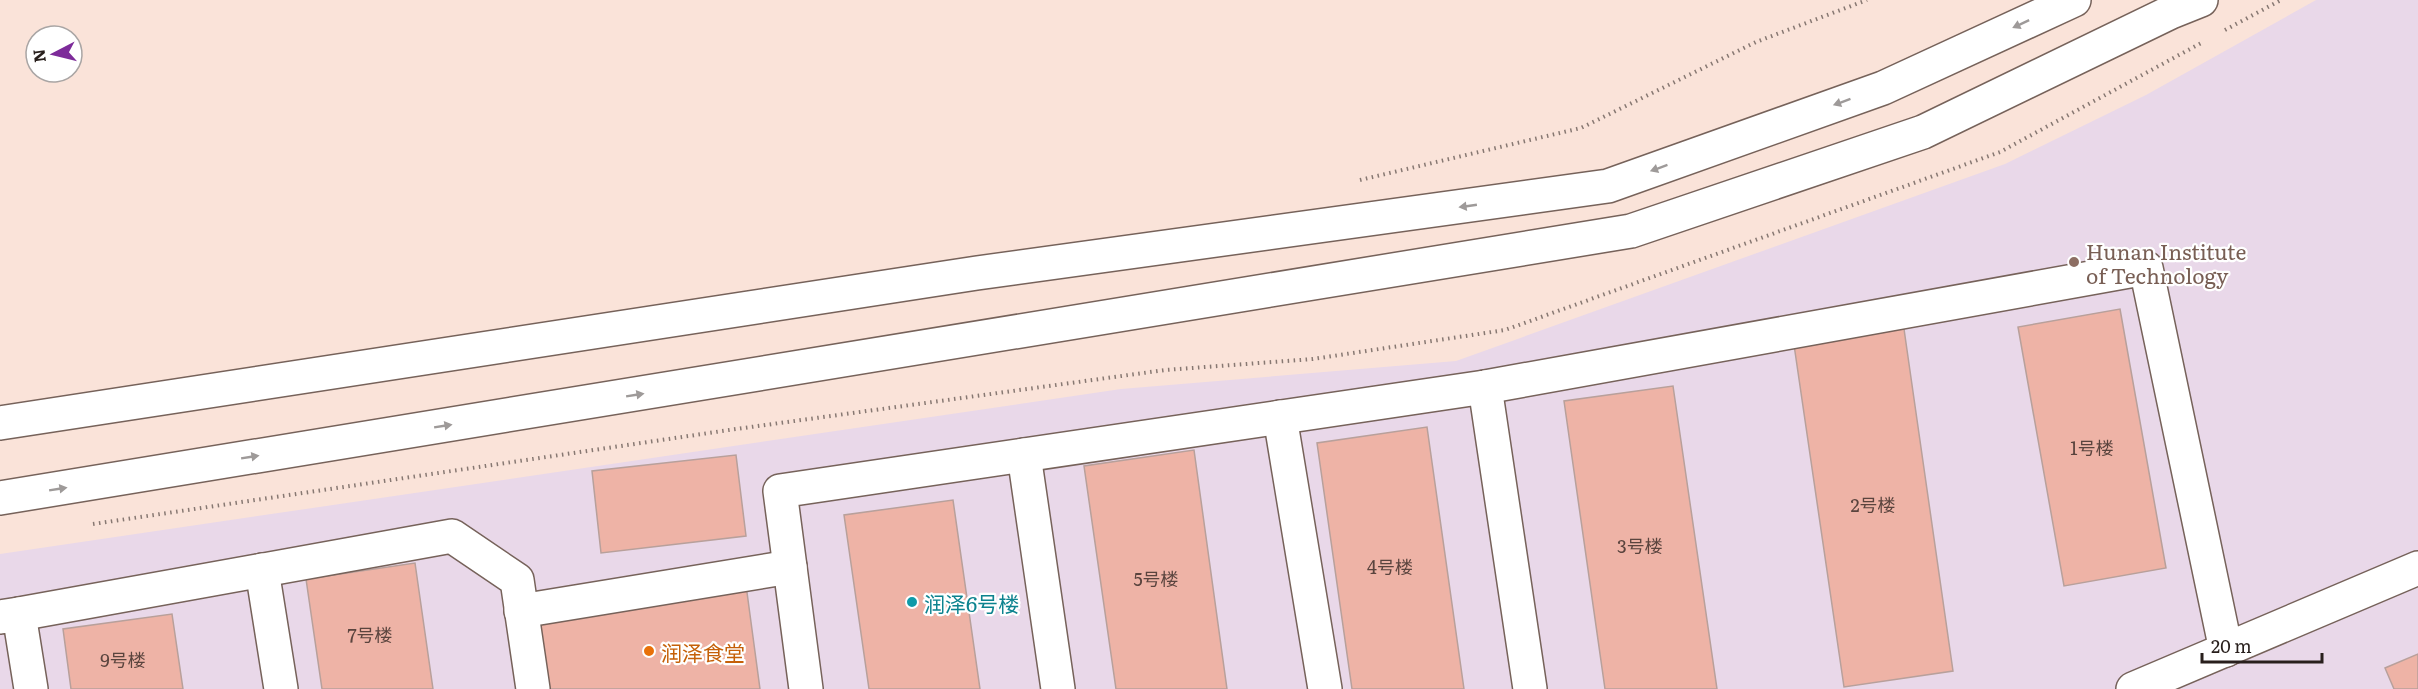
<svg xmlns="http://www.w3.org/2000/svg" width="2418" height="689" font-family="Literata,'Noto Sans SC',serif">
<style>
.education{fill:#e9d8e9}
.building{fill:#eeb3a6;stroke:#b8a09b;stroke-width:1.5}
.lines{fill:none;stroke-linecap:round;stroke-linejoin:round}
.street-casing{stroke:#76625a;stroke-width:36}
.secondary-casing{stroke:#76625a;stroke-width:36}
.path{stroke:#877872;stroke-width:4;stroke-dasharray:1.5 4.5;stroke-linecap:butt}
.street{stroke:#fff;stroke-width:33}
.secondary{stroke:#fff;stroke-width:33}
.oneway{fill:#9e9a99}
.education-dot{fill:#8d6e63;stroke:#fff;stroke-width:2}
.culture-dot{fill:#0f9aa8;stroke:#fff;stroke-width:2}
.food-dot{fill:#e8710a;stroke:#fff;stroke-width:2}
.labels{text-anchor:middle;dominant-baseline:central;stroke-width:4.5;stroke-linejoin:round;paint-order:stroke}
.number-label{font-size:18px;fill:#5a443e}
.education-label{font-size:21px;fill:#785e54;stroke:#fff;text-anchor:start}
.culture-label{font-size:21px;fill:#0d838f;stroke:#fff;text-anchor:start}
.food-label{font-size:21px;fill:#c56008;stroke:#fff;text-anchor:start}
</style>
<rect width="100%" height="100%" fill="#fae3d9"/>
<polygon class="education" points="2316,0 2418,0 2418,689 0,689 0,554 1121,389 1456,361 2005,164 2146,95"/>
<g class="building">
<polygon points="2120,309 2166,568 2064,586 2018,327"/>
<polygon points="1903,322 1953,671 1844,687 1793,338"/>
<polygon points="1673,386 1717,689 1605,689 1564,401"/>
<polygon points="1427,427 1464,689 1352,689 1317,443"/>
<polygon points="1194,450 1227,689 1116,689 1084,466"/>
<polygon points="736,455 746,536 601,553 592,471"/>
<polygon points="953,500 980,689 869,689 844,515"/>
<polygon points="415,563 433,689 322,689 306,579"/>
<polygon points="746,585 760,689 547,689 537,613"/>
<polygon points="172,614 183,689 71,689 63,629"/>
<polygon points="2418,654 2418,689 2394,689 2385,668"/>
</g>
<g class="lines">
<defs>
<g id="street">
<polyline points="1485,387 1530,689"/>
<polyline points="1280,417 1325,689"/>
<polyline points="1024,455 1058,689"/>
<polyline points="262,570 281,689"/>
<polyline points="521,611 790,567"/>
<polyline points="19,614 452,536 517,580 533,689"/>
<polyline points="0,617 19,614 31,689"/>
<polyline points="806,689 780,491 1485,387 2146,268 2226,650"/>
<polyline points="2133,689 2418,568"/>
</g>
<g id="secondary">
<polyline points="0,423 977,273 1608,186 1883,88 2074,0"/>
<polyline points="0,498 1631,231 1923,132 2171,12 2201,0"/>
</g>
</defs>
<use href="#street" class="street-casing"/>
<use href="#secondary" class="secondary-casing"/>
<g class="path">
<polyline points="2225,30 2281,0"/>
<polyline points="1360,180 1581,128 1756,42 1867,0"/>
<polyline points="93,524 729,430 1165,370 1313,359 1505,330 2000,152 2203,42"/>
</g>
<use href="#street" class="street"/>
<use href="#secondary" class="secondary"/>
</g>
<defs><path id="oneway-solid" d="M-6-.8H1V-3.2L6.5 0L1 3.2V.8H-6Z" transform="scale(1.5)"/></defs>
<g class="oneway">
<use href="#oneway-solid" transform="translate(2021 24) rotate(155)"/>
<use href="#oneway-solid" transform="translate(1842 102) rotate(160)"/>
<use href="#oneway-solid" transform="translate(1659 168) rotate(160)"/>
<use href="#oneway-solid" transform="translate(1468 206) rotate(172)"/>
<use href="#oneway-solid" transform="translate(635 395) rotate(-9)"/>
<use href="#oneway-solid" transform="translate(443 426) rotate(-9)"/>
<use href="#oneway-solid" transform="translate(250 457) rotate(-9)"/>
<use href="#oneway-solid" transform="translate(58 489) rotate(-9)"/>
</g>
<circle class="education-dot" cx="2074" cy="262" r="6"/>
<circle class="culture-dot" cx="912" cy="602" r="6"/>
<circle class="food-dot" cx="649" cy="651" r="6"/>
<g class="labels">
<g class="number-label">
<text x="2092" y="447">1号楼</text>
<text x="1873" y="504">2号楼</text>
<text x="1640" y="545">3号楼</text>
<text x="1390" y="566">4号楼</text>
<text x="1156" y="578">5号楼</text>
<text x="370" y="634">7号楼</text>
<text x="123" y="659">9号楼</text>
</g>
<g class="education-label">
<text x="2086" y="250">Hunan Institute<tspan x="2086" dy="24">of Technology</tspan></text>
</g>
<g class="culture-label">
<text x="924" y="602">润泽6号楼</text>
</g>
<g class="food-label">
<text x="661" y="651">润泽食堂</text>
</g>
</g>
<g transform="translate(54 54) rotate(263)"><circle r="28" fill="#ffffff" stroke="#a9a5a4" stroke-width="1.5"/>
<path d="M0-4.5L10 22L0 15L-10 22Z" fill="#7d2b9a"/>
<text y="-9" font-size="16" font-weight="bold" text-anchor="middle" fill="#281f1c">N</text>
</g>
<path d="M2202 653v9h120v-9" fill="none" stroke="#281f1c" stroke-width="3"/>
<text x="2211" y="653" font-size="18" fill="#281f1c" stroke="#ffffff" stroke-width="4.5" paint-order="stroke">20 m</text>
</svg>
